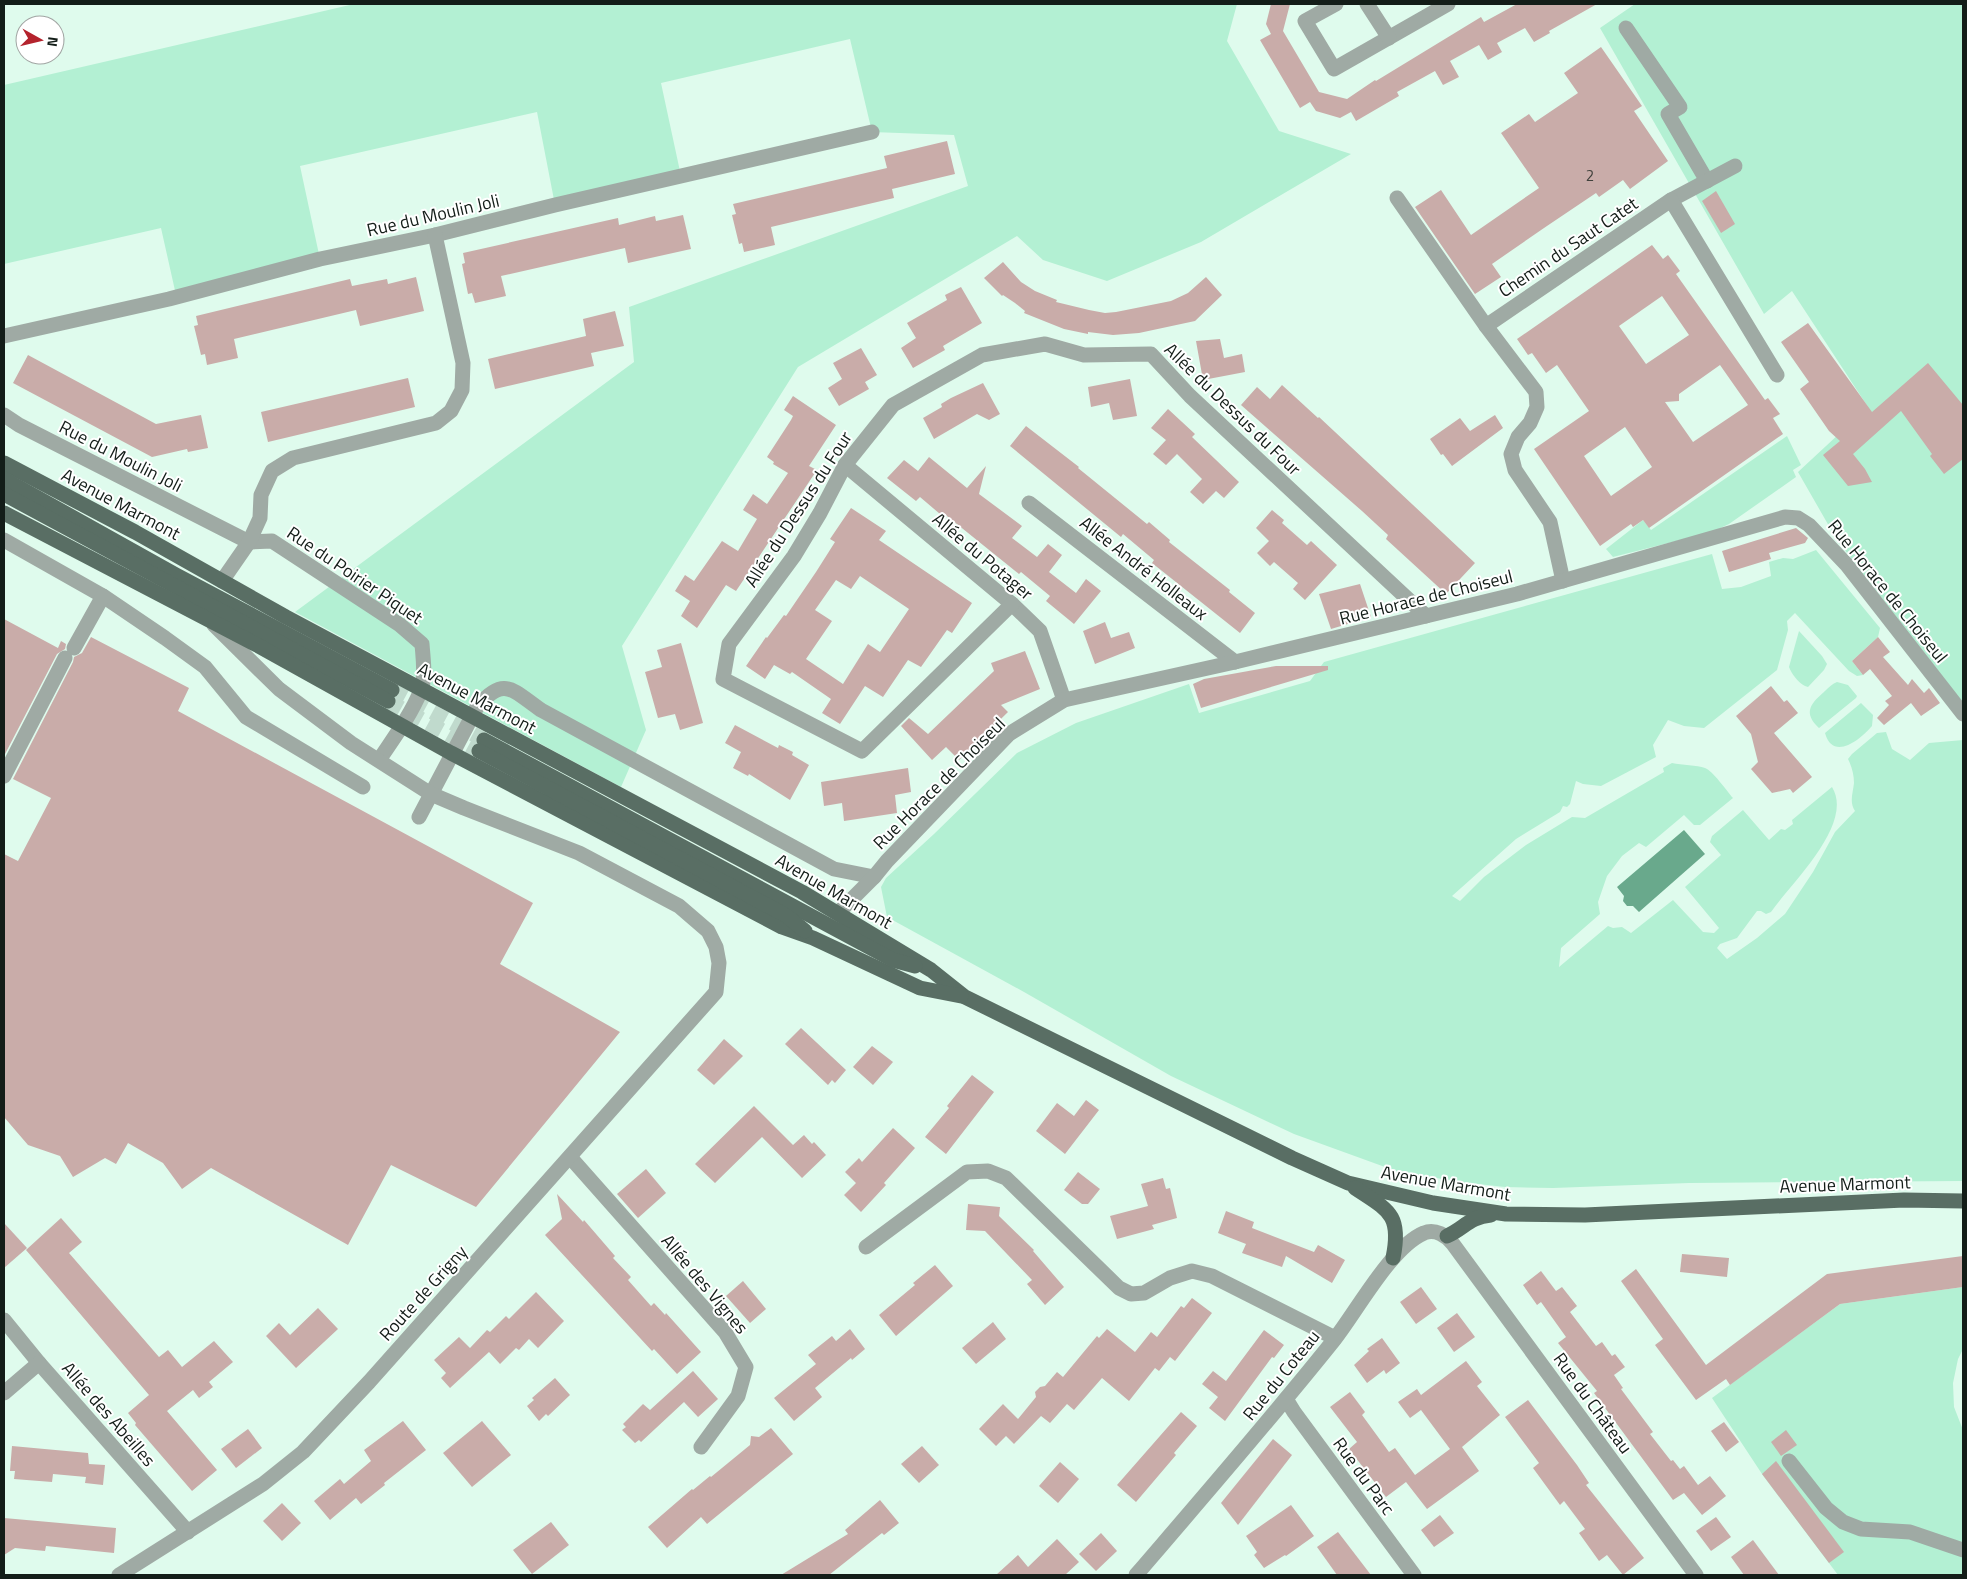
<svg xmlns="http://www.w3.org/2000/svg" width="1967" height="1579" font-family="'Titillium Web',sans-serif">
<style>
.green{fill:#b3f0d3}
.water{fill:#69a98c}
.building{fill:#c9aca9;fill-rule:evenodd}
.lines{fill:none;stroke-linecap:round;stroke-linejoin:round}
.major-tunnel{stroke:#c0dacd;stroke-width:15;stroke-dasharray:15 8;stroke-linecap:butt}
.minor{stroke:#9faaa4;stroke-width:15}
.major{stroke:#596e64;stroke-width:15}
.labels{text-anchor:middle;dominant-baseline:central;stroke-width:4;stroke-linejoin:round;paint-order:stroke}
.number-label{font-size:15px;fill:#40413c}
.street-label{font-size:18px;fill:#131d18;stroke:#fff}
</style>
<rect width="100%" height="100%" fill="#dffbed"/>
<g class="green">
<polygon points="354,4 1237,4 1227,41 1279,131 1351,154 1201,242 1107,281 1043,260 1017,236 798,367 622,646 646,730 621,787 295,612 634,362 629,307 968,186 954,135 872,132 850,39 661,83 681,176 555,205 537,112 300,166 320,259 176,295 161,228 4,264 4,85"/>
<polygon points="1635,4 1963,4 1963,703 1837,540 1798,472 1868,407 1792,291 1764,314 1600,28"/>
<polygon points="1787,436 1801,465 1793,470 1796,477 1729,524 1712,532 1613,557 1606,549 1643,520 1651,530"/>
<path d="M 1816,550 L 1880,628 L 1878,637 L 1852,661 L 1863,675 L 1857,676 L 1849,671 L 1795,613 L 1787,621 L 1788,630 L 1777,670 L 1704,728 L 1684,726 L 1668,720 L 1653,745 L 1656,757 L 1601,786 L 1583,784 L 1576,781 L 1570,804 L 1567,807 L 1563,806 L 1560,812 L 1516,839 L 1452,896 L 1460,901 L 1484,877 L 1526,845 L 1572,817 L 1585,818 L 1664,772 L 1663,768 L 1672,763 C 1682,765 1697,765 1705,768 C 1713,771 1726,790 1733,798 L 1700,825 L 1694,825 L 1684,815 L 1646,847 L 1639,843 L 1622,856 L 1607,876 L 1598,902 L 1600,914 L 1561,948 L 1559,967 L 1608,926 L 1613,928 L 1622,927 L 1631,933 L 1673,900 L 1703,932 L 1714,933 L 1719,928 L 1685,887 L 1721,855 L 1710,842 L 1712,836 L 1743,810 L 1769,840 L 1781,829 L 1785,830 L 1793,824 L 1792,820 L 1832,787 C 1855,824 1790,884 1771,912 L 1766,914 L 1761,911 L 1757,911 L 1737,938 L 1720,944 L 1717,948 L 1727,959 L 1757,938 L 1785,914 L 1813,872 L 1835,832 L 1855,811 C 1849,802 1853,793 1854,783 C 1854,775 1852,767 1848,759 L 1852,754 L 1877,733 L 1886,732 L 1892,749 L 1910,760 L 1929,743 L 1963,740 L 1963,1181 L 1689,1183 L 1553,1188 L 1505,1187 L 1460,1182 L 1396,1171 L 1294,1134 L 1171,1076 L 1024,992 L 887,917 L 881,887 L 886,878 L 934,834 L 1017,753 L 1076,723 L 1189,684 L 1199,713 L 1310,681 L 1324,662 L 1712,554 L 1722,589 L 1741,587 L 1771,576 L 1769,562 L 1783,558 L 1793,559 Z"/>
<path d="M 1799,631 L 1822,656 L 1827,664 L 1824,670 L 1808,687 C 1800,685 1792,675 1789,667 Z"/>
<path d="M 1837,682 L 1848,685 L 1857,696 L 1856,698 L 1819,728 C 1803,713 1810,704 1824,692 C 1828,688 1832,684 1837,682 Z"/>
<path d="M 1861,703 L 1873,715 L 1872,726 C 1861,739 1833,762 1825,733 Z"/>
<polygon points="1963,1287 1963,1349 1958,1359 1953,1383 1954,1407 1963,1430 1963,1575 1838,1575 1762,1474 1712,1398 1840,1304"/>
</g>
<polygon class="water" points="1684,830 1705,854 1639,912 1633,906 1627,906 1623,901 1624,896 1617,887"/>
<g class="building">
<polygon points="1271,4 1290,4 1283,31 1319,92 1347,99 1375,80 1376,81 1481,17 1484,22 1517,4 1597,4 1549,31 1550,33 1534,42 1525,28 1497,43 1502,52 1488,60 1479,45 1450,61 1459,77 1443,85 1435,71 1397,92 1399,96 1356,121 1351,112 1340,118 1316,111 1310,102 1300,108 1260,40 1271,34 1266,24"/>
<polygon points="1601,47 1642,106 1634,111 1668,161 1630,189 1623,180 1599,197 1596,193 1544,228 1492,264 1501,277 1475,294 1415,207 1441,190 1471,235 1539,188 1501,133 1529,114 1535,122 1578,93 1564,73"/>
<polygon points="947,141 955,174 892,189 894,198 771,227 775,245 744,252 742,243 739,244 732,215 736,214 733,204 887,168 884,156"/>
<polygon points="1716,191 1735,224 1721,233 1702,201"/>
<polygon points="683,215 691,249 628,263 625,248 501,276 506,296 475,303 472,293 468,294 462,264 465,263 463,253 618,218 619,225 655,216 656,221"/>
<path d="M 1652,245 L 1663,259 L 1668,255 L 1680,271 L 1676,274 L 1765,400 L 1768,398 L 1780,414 L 1773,418 L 1783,434 L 1649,528 L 1643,520 L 1633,527 L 1631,524 L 1600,546 L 1534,449 L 1589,411 L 1557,365 L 1546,373 L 1532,353 L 1528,355 L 1517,339 ZM 1662,296 L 1689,335 L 1646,364 L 1619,326 ZM 1720,365 L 1748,405 L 1693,442 L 1665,402 L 1679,401 L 1679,394 ZM 1625,427 L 1652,467 L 1611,496 L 1584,456 Z"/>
<polygon points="1003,262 1021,282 1035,291 1057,300 1056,302 1089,310 1105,313 1116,312 1171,301 1188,293 1206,277 1222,295 1195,321 1139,333 1113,335 1088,332 1088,334 1064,329 1024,313 1025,311 1015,303 1003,295 1002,296 984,278"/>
<polygon points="416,277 424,311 360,326 356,310 234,339 238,358 207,365 205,354 201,355 194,326 198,325 196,316 350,279 352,286 387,279 388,284"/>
<polygon points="961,287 982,323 943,346 945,350 913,368 901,348 916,338 907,323 947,300 945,295"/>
<polygon points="615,311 624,346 591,353 594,366 495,389 488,359 586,336 583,319"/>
<polygon points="1808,323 1872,412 1928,363 1963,405 1963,459 1944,474 1930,456 1932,454 1901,411 1853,454 1865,469 1872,482 1848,486 1823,455 1840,441 1829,431 1800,389 1809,382 1781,342"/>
<polygon points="1220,339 1224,358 1242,354 1245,372 1203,380 1196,341"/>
<polygon points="861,348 877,375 865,382 869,389 839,406 828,388 842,379 833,363"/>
<polygon points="28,355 156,424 201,415 208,448 188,452 187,449 152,457 13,383"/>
<polygon points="408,378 415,407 268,442 261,412"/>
<polygon points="1130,379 1137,416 1113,420 1109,403 1091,407 1088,387"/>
<polygon points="983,383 1000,414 989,420 977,414 934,439 923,418 942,407 941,404 951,398"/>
<polygon points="1282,385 1318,418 1319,417 1475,563 1446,594 1386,539 1388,535 1362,511 1241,405 1257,387 1270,399"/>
<polygon points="793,396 836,425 809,466 817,470 736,591 726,585 697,628 681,616 690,601 675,591 685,575 694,581 722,541 738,551 757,519 743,510 753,494 767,504 788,473 773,464 774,462 767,457 791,420 793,416 784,410"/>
<polygon points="1168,409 1195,434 1192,437 1239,482 1224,498 1216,491 1203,504 1190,492 1202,479 1177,454 1166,465 1153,454 1166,440 1151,428"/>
<polygon points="1495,415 1503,428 1452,466 1443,454 1441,455 1430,439 1460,418 1470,431"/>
<polygon points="1026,426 1079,467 1078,468 1147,524 1149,522 1170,540 1169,542 1230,590 1229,592 1255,613 1240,633 1152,563 1154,560 1123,534 1121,537 1010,446"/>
<polygon points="929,457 967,488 986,466 979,494 1022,526 1012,538 1037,557 1048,544 1062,555 1049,572 1076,593 1086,579 1101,591 1074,624 1046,601 1050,596 1021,572 1019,574 942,512 940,514 920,497 916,501 887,478 904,460 918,471"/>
<path d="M 851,508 L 886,531 L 879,540 L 972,603 L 952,633 L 947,630 L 921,667 L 908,660 L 883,697 L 865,686 L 840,724 L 822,713 L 831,699 L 792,672 L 790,674 L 774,665 L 765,679 L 746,666 L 766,637 L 767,638 L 784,615 L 786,616 L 816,572 L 835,542 L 830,539 ZM 860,576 L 909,609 L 880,652 L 868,644 L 843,684 L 806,659 L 832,621 L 815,610 L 836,580 L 851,589 Z"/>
<polygon points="1272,510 1284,520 1282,523 1307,545 1311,541 1337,565 1305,600 1293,589 1298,583 1274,562 1270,566 1257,553 1269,541 1256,528"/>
<polygon points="1796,528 1808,538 1805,543 1769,553 1771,559 1729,572 1722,551"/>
<polygon points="1360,584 1371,617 1331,629 1319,594"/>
<polygon points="4,619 58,648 61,641 66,644 65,649 57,654 4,756"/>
<polygon points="1105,622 1111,638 1129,632 1135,648 1095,664 1083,631"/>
<polygon points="91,637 189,688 178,711 533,903 500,964 620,1032 476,1207 391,1165 348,1245 211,1168 182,1189 163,1163 128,1143 116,1164 105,1158 73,1177 60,1156 28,1145 4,1117 4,854 18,861 51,798 13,779 73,662 74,657 82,653"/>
<polygon points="1878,637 1890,652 1883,657 1908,685 1912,679 1924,693 1929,688 1940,703 1921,716 1911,703 1884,725 1877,718 1889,705 1885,701 1892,696 1870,669 1863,675 1852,661"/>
<polygon points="681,643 703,723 680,730 675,714 658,718 645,672 662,667 657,650"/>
<polygon points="1025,651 1040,689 1001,705 1008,712 959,760 946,747 932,760 901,726 909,718 928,734 994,671 991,663"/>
<polygon points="1276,666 1328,666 1328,670 1201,708 1193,684 1204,679"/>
<polygon points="1771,686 1784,702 1787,700 1798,713 1774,733 1812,777 1793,793 1790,789 1772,793 1751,769 1758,762 1751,734 1736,716"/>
<polygon points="735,725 778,748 779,745 793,752 792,755 809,765 790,800 749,774 748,776 733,768 741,752 725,743"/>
<polygon points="908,768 911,792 895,795 897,813 844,821 842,803 824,806 821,782"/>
<polygon points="801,1028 846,1070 835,1083 832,1080 828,1085 785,1044"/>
<polygon points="724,1039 743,1056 714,1085 697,1070"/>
<polygon points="872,1046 893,1062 873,1085 853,1067"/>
<polygon points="972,1075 994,1092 946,1154 925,1137 949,1108 947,1106"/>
<polygon points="1086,1100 1099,1110 1065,1154 1036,1131 1057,1103 1074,1116"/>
<polygon points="754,1106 793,1145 804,1135 812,1144 814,1142 826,1155 802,1178 762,1137 715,1183 695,1164"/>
<polygon points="893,1128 915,1148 884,1183 886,1185 861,1212 844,1195 856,1183 845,1172 859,1158 862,1162"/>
<polygon points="646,1169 666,1193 638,1218 617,1194"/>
<polygon points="1078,1172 1100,1189 1088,1204 1082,1204 1064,1190"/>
<polygon points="1163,1178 1166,1189 1170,1188 1177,1218 1152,1225 1154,1229 1117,1239 1110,1216 1148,1206 1141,1184"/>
<polygon points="557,1194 583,1222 584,1220 615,1256 613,1258 631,1277 628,1280 651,1306 654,1303 665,1315 666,1313 701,1352 677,1374 654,1349 652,1351 545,1235 562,1219"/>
<polygon points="968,1204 1000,1207 999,1216 1034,1250 1033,1251 1064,1287 1045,1305 1027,1284 1032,1280 985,1231 966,1230"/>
<polygon points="1226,1211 1254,1222 1252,1228 1314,1252 1318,1245 1345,1260 1332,1283 1286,1256 1282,1267 1242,1253 1246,1244 1218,1233"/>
<polygon points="61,1218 82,1242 69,1253 159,1357 168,1350 182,1367 214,1341 233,1362 209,1382 213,1387 199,1398 193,1390 167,1411 217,1470 192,1491 135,1425 136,1423 128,1413 149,1395 26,1250"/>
<polygon points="4,1223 27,1248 4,1268"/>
<polygon points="1682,1254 1729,1258 1727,1277 1680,1272"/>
<polygon points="1963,1256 1963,1287 1840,1304 1730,1385 1726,1379 1696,1400 1655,1345 1663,1339 1621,1281 1636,1269 1706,1365 1827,1274"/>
<polygon points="935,1265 953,1286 896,1336 879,1315 915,1285 913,1283"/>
<polygon points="1541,1271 1556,1291 1562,1287 1577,1306 1570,1312 1596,1346 1602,1342 1612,1356 1615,1354 1625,1367 1614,1375 1623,1388 1621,1389 1653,1432 1650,1434 1671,1461 1673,1460 1680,1469 1684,1466 1698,1485 1710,1476 1726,1496 1702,1515 1684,1493 1673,1500 1594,1393 1597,1391 1558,1343 1566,1337 1541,1302 1537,1305 1523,1285"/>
<polygon points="743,1281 766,1309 750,1323 726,1296"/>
<polygon points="1421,1287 1437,1309 1416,1324 1400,1302"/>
<polygon points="536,1292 564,1321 538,1348 529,1339 519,1350 516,1348 500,1364 489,1352 450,1388 441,1378 446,1373 434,1360 459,1337 470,1348 487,1330 490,1332 506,1316 509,1319"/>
<polygon points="1192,1298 1212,1313 1175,1361 1170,1357 1159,1371 1155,1368 1129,1401 1102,1378 1074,1410 1067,1404 1050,1423 1041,1416 1014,1444 1006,1436 996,1446 979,1429 1003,1404 1018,1419 1036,1397 1035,1392 1040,1387 1045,1386 1057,1372 1063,1377 1097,1336 1099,1338 1107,1329 1135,1352 1151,1332 1157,1337 1181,1306 1184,1308"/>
<polygon points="318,1308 338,1329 296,1368 266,1336 279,1323 290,1335"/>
<polygon points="1457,1313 1475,1337 1454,1352 1437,1328"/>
<polygon points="993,1322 1006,1339 976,1364 962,1348"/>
<polygon points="850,1329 865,1349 852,1360 851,1358 815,1388 822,1397 794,1421 774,1398 816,1364 808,1355 832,1336 836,1341"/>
<polygon points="1264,1330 1284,1345 1274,1358 1272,1357 1225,1421 1209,1408 1218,1397 1202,1384 1213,1371 1226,1381"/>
<polygon points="1382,1338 1400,1363 1386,1374 1384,1370 1367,1383 1354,1365 1369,1351 1367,1349"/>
<polygon points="1466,1361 1482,1382 1477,1386 1500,1415 1462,1447 1479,1471 1427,1509 1406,1482 1386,1497 1349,1449 1357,1442 1330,1407 1350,1392 1365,1412 1362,1415 1389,1452 1395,1448 1415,1475 1450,1449 1421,1410 1410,1418 1398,1402 1417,1389 1421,1395"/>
<polygon points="693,1371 718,1399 698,1417 684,1402 641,1442 639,1440 635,1443 622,1430 626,1427 623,1424 643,1404 650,1410"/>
<polygon points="555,1378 570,1395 548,1416 546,1414 539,1421 527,1406 534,1400 532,1398"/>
<polygon points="1528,1400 1577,1465 1589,1483 1586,1485 1644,1558 1623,1575 1607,1555 1599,1561 1579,1533 1585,1529 1564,1501 1560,1505 1533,1468 1539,1463 1505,1417"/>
<polygon points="1181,1412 1197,1426 1174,1453 1176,1455 1136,1502 1117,1485"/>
<polygon points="403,1421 426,1450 384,1483 385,1485 361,1504 356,1498 330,1520 314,1501 340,1479 344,1484 371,1461 364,1450"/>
<polygon points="482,1421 511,1455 472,1487 443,1453"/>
<polygon points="1724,1422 1739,1442 1726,1452 1711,1431"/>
<polygon points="771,1428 793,1454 707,1524 701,1517 667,1548 648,1527 692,1489 693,1490 710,1476 711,1477 750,1445 751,1436 759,1437"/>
<polygon points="248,1429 262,1448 236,1468 221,1449"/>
<polygon points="1786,1430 1797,1445 1781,1456 1771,1442"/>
<polygon points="1273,1439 1292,1455 1238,1525 1221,1503"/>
<polygon points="12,1446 88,1453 89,1464 105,1465 103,1485 85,1483 86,1477 53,1474 52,1482 14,1479 15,1471 10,1471"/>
<polygon points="922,1446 939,1465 919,1483 901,1464"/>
<polygon points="1776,1461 1844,1552 1829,1563 1762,1474"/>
<polygon points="1060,1462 1079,1479 1058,1503 1039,1486"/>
<polygon points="880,1500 899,1523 884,1535 882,1533 829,1575 781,1575 848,1534 845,1530"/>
<polygon points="282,1503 301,1523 282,1541 263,1521"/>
<polygon points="1291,1505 1314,1536 1286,1556 1285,1555 1264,1568 1254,1555 1257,1552 1246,1536"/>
<polygon points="1440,1515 1454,1533 1434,1547 1421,1530"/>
<polygon points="1716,1517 1731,1537 1711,1551 1696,1531"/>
<polygon points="4,1518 116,1528 114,1553 46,1546 45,1551 15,1548 4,1555"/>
<polygon points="551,1522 569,1545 532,1574 513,1550"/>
<polygon points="1338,1532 1371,1575 1337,1575 1317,1547"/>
<polygon points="1101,1533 1117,1551 1096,1571 1079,1554"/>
<polygon points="1057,1539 1079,1562 1065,1575 996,1575 1018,1555 1028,1567"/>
<polygon points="1753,1540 1779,1575 1744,1575 1731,1557"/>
</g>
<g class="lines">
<g class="major-tunnel">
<polyline points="392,690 484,740"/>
<polyline points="388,701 479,751"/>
</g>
<g class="minor">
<polyline points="1336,4 1305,21 1334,69 1448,4"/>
<polyline points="1367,4 1389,38"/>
<polyline points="1626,28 1680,107 1668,114 1707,181"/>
<polyline points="1397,198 1486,326 1536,392 1537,407 1530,423 1518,437 1511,454 1515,470 1550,522 1563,581"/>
<polyline points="1671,200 1735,166"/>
<polyline points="1486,326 1671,200 1777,375"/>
<polyline points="4,336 169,299 320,259 435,235 555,205 872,132"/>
<path d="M 4,415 L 19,425 L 249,542 L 272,541 L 400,625 L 422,644 C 423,658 426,677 421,690 C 411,715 393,739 379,760"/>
<polyline points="845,465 1012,604 1040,631 1064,700"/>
<polyline points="1029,503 1235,662"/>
<polyline points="4,540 103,596 165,638 205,667 246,717 363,787"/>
<polyline points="222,581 249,542 260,518 261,495 272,471 293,458 436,423 451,411 462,390 463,363 435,235"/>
<polyline points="1012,604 862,751 723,679 729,644 794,556 820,513 845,465 893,405 982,355 1045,344 1084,355 1151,354 1190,396 1426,616"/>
<polyline points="74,648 103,596"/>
<polyline points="4,776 65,658"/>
<path d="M 419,817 L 477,707 C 504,675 512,690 541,710 L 834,869 L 874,877"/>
<polyline points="838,913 874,877 887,861 1009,734 1064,700 1235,662 1517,594 1785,517 1798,518 1809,525 1846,564 1963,714"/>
<polyline points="570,1157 725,1332 746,1367 738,1396 701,1447"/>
<polyline points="866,1247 967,1172 988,1171 1006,1178 1119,1288 1131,1294 1144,1293 1170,1278 1192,1271 1212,1276 1335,1338"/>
<polyline points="4,1320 39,1363 188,1532"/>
<polyline points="4,1393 39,1363"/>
<polyline points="1286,1399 1294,1412 1414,1575"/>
<polyline points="1789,1461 1826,1508 1843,1522 1861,1529 1910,1532 1963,1550"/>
<polyline points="119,1575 263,1484 303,1452 369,1382 716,992 719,963 716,947 708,931 679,906 579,853 464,808 431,794 351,743 279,689 214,625"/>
<path d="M 1136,1575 C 1203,1497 1270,1420 1334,1340 C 1357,1311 1391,1247 1424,1233 C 1435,1228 1447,1236 1453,1244 L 1696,1575"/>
</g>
<g class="major">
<polyline points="4,463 135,532 286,617 802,892 931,970 965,997 1292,1158 1348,1183 1433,1203 1506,1214 1585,1215 1904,1200 1963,1201"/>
<polyline points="4,479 176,575 392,690"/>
<polyline points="4,494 388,701"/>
<polyline points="4,513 257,645 451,753 782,927 813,938 920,988 961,996"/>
<polyline points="484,740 893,960 915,966"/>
<polyline points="479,751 787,916 805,931"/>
<path d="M 1355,1188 C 1388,1210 1402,1214 1393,1258"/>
<path d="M 1447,1236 C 1465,1228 1469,1217 1491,1215"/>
</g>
</g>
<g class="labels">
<g class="number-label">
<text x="1590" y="175">2</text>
</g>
<g class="street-label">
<text transform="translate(433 215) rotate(-13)">Rue du Moulin Joli</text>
<text transform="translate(1568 247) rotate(-34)">Chemin du Saut Catet</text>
<text transform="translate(1233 409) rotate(44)">Allée du Dessus du Four</text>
<text transform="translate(121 456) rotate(27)">Rue du Moulin Joli</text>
<text transform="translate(121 504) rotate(28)">Avenue Marmont</text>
<text transform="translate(798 509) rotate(-57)">Allée du Dessus du Four</text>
<text transform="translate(983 556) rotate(40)">Allée du Potager</text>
<text transform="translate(1144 568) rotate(38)">Allée André Holleaux</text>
<text transform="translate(355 575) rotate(34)">Rue du Poirier Piquet</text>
<text transform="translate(1888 591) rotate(51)">Rue Horace de Choiseul</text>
<text transform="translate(1426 597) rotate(-14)">Rue Horace de Choiseul</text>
<text transform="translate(477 698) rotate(28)">Avenue Marmont</text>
<text transform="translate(939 783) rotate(-45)">Rue Horace de Choiseul</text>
<text transform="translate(834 891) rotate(30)">Avenue Marmont</text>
<text transform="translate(1446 1183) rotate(10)">Avenue Marmont</text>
<text transform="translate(1845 1184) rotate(-2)">Avenue Marmont</text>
<text transform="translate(705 1284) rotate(50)">Allée des Vignes</text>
<text transform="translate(423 1293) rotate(-48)">Route de Grigny</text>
<text transform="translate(1281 1375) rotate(-51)">Rue du Coteau</text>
<text transform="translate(1593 1403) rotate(54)">Rue du Château</text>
<text transform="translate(109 1414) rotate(49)">Allée des Abeilles</text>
<text transform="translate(1364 1476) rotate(54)">Rue du Parc</text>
</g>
</g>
<rect width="1967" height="1579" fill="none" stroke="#131d18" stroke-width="10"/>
<g transform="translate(40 40) rotate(98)"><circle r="24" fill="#ffffff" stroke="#a1a5a3"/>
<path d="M0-4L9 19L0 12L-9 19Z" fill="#b4232d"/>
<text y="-8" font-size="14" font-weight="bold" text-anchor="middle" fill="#131d18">N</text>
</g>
</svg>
